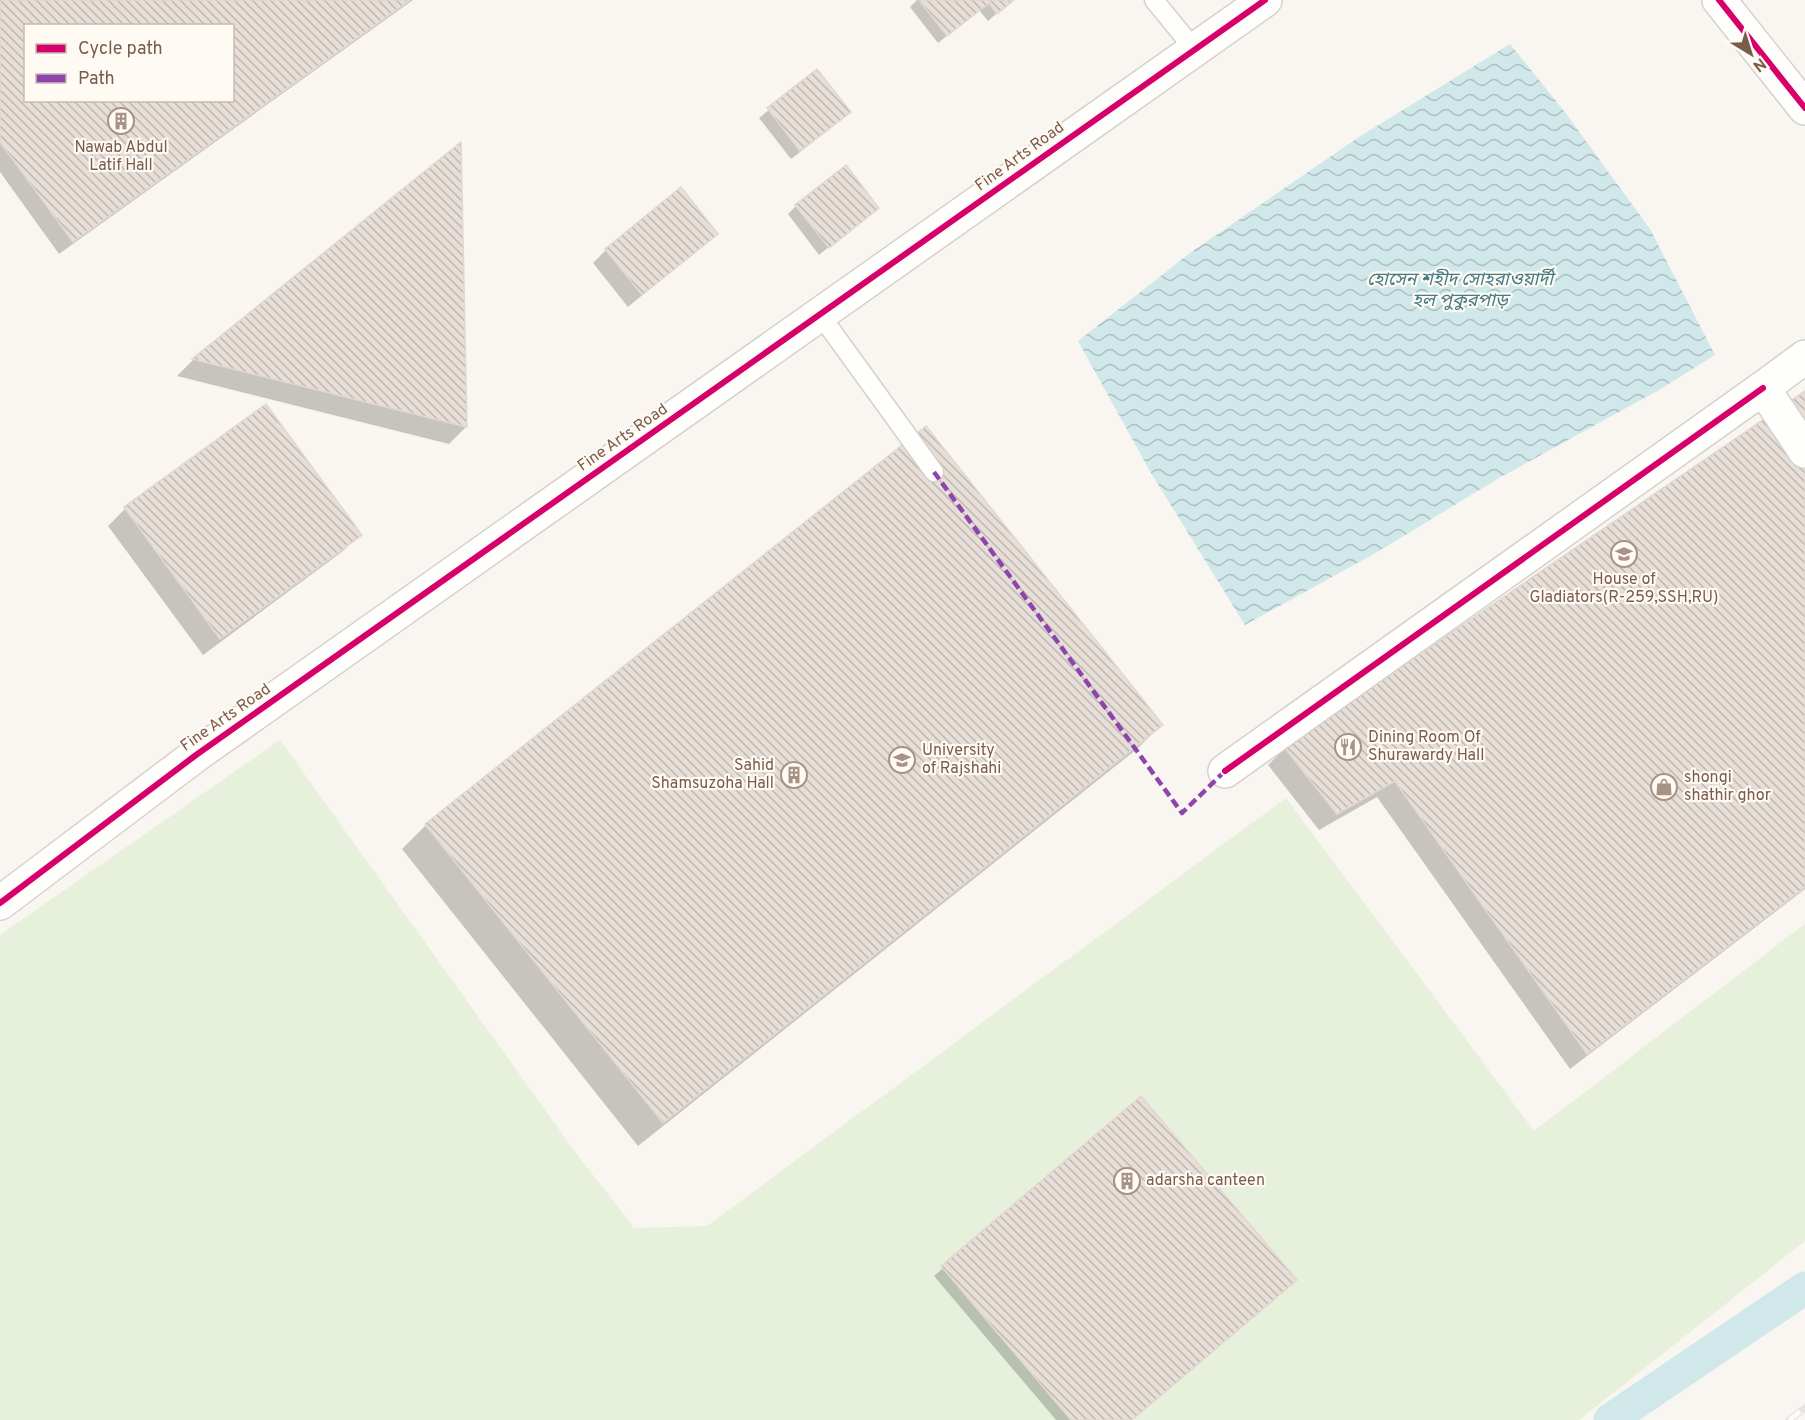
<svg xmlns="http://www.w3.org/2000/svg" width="1805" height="1420" font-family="Overpass,'Noto Sans Bengali',sans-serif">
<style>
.green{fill:#e7f0db}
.water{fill:url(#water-waves)}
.shadow{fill:#0003;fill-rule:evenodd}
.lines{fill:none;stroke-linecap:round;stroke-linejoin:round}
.canal{stroke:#d0e8ea;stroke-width:33}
.building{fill:url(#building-back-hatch);stroke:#e2d8d2;stroke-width:1.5;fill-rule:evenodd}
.lane-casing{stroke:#d7d1cb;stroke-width:21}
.street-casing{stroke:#d7d1cb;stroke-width:36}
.lane{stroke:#fefefd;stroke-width:18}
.street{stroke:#fefefd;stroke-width:33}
.rail-casing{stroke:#e6e3e7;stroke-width:7}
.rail{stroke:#fffaf3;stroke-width:4.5;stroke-dasharray:14;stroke-linecap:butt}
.quiet{stroke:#8e44ad;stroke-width:4.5;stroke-dasharray:9 4.5;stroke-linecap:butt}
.cycleway-casing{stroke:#fffaf3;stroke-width:10}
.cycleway{stroke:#d6006c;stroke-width:6}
.labels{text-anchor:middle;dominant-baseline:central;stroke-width:4.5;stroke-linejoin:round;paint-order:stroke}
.poi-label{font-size:16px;fill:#7a5c4d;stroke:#fffaf3;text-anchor:start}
.street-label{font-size:16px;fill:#7a5c4d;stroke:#fffaf3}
.water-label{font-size:18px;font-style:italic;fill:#437c86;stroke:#fffaf3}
</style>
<defs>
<pattern id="water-waves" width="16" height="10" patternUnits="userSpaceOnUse" patternTransform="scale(1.5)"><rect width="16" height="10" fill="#d0e8ea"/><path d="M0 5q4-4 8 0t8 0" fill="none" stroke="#aebfc0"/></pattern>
<pattern id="building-back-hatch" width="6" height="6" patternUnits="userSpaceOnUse" patternTransform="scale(1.5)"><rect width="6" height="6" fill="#e6ded7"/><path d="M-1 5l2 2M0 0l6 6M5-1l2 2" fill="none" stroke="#bfb7b1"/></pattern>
</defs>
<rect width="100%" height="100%" fill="#f9f5f0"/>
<polygon class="green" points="280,740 573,1149 634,1228 707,1226 1286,798 1534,1131 1805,924 1805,1241 1579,1420 0,1420 0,935"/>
<polygon class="water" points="1510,44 1564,111 1650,229 1715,355 1659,390 1499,478 1379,551 1245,625 1151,473 1078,341 1190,253 1359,137"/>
<g class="shadow">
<path d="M 0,0 L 413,0 L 59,254 L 0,172 ZM 26,26 L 232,26 L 232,100 L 26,100 Z"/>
<polygon points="917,0 1012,0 988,21 979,10 938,43 910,7"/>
<polygon points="817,71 841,120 791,159 759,118"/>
<polygon points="460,145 466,427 449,444 177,376 193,360"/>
<polygon points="796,206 877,208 819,255 788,214"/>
<polygon points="716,234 628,307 593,263 606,250"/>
<polygon points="1805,392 1805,889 1570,1069 1377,797 1319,830 1268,765 1285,748"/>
<polygon points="266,406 360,534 343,551 203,655 108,526 125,509"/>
<polygon points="1161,725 1137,749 638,1146 402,849 426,825"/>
<polygon points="1141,1098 1132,1420 1056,1420 934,1276"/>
</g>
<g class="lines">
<polyline class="canal" points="1610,1420 1805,1288"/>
</g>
<g class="building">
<path d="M 0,0 L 410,0 L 73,242 L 0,142 ZM 26,26 L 232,26 L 232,100 L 26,100 Z"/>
<polygon points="919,0 1014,0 997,14 989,3 947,36"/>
<polygon points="817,69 851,112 800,151 767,108"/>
<polygon points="461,142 467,427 192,359"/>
<polygon points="846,165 879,208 829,248 795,205"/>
<polygon points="681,187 718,234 642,295 605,249"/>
<polygon points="1805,391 1805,887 1587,1054 1395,781 1337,814 1284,747"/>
<polygon points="266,404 362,535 220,639 124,507"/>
<polygon points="926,426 1163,725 663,1123 425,824"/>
<polygon points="1141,1096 1297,1280 1132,1420 1071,1420 941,1266"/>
</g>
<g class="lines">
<defs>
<g id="lane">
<polyline points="1154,0 1194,49"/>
<polyline points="821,316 934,472"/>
</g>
<g id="street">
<polyline points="1719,0 1805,108"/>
<polyline points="1805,357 1763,388 1805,451"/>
<polyline points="1225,771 1763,388"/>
<polyline points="0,903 196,755 1265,0"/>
</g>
</defs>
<use href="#lane" class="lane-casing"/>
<use href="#street" class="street-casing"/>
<use href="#lane" class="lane"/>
<use href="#street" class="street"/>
<defs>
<polyline id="rail" points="1789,1420 1805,1408"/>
</defs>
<use href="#rail" class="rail-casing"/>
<use href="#rail" class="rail"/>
<polyline class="quiet" points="934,472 1182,813 1225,771"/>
<defs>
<g id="cycleway">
<polyline points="1719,0 1805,108"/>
<polyline points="1225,771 1763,388"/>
<polyline points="0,903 196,755 1265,0"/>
</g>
</defs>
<use href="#cycleway" class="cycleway-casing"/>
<use href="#cycleway" class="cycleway"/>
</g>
<defs>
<symbol id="building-ring" viewBox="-11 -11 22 22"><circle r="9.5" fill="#fffaf3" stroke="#a69286" stroke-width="1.5"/><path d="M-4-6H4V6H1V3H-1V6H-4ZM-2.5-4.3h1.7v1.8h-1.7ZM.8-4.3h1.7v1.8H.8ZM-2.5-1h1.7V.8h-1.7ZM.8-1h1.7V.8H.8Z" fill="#a69286"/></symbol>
<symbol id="university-ring" viewBox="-11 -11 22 22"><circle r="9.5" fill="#fffaf3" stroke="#a69286" stroke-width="1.5"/><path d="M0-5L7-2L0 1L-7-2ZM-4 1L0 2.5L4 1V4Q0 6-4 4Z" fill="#a69286"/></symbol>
<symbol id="restaurant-ring" viewBox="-11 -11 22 22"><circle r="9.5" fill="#fffaf3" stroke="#a69286" stroke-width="1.5"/><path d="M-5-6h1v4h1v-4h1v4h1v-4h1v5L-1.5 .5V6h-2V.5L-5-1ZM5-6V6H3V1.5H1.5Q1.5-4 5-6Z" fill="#a69286"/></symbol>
<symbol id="shop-ring" viewBox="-11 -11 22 22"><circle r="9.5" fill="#fffaf3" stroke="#a69286" stroke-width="1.5"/><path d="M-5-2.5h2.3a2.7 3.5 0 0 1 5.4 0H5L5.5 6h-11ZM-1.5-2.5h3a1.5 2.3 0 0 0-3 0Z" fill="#a69286"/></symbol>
</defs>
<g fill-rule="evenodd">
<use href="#building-ring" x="106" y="106" width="30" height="30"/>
<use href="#university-ring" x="1609" y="539" width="30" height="30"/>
<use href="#restaurant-ring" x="1333" y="732" width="30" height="30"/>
<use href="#university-ring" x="887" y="745" width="30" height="30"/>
<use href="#building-ring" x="779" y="760" width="30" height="30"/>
<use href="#shop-ring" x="1649" y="772" width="30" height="30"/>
<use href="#building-ring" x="1112" y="1166" width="30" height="30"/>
</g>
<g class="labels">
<g class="poi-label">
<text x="121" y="148" text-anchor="middle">Nawab Abdul<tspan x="121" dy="18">Latif Hall</tspan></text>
<text x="1624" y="580" text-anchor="middle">House of<tspan x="1624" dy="18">Gladiators(R-259,SSH,RU)</tspan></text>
<text x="1368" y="738">Dining Room Of<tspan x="1368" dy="18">Shurawardy Hall</tspan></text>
<text x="922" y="751">University<tspan x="922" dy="18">of Rajshahi</tspan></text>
<text x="774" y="766" text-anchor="end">Sahid<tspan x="774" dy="18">Shamsuzoha Hall</tspan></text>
<text x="1684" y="778">shongi<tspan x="1684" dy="18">shathir ghor</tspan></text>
<text x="1146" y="1181">adarsha canteen</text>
</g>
<g class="street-label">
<text transform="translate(1020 157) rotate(-36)">Fine Arts Road</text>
<text transform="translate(623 438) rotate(-35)">Fine Arts Road</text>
<text transform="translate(226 718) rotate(-35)">Fine Arts Road</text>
</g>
<g class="water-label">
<text x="1460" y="280">হোসেন শহীদ সোহরাওয়ার্দী<tspan x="1460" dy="21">হল পুকুরপাড়</tspan></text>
</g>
</g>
<rect x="24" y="24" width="210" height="78" fill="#fffaf3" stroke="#cabbb1" stroke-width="1.5"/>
<rect x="36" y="44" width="30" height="9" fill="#d6006c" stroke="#cabbb1" stroke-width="1.5"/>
<text x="78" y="54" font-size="18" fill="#7a5c4d">Cycle path</text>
<rect x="36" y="74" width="30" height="9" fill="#8e44ad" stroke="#cabbb1" stroke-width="1.5"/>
<text x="78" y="84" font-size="18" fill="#7a5c4d">Path</text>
<g transform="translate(1751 54) rotate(142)" stroke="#fffaf3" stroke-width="4.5" paint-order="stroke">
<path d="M0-4.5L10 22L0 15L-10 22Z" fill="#7a5c4d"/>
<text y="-9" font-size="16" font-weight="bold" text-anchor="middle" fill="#7a5c4d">N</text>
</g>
</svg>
